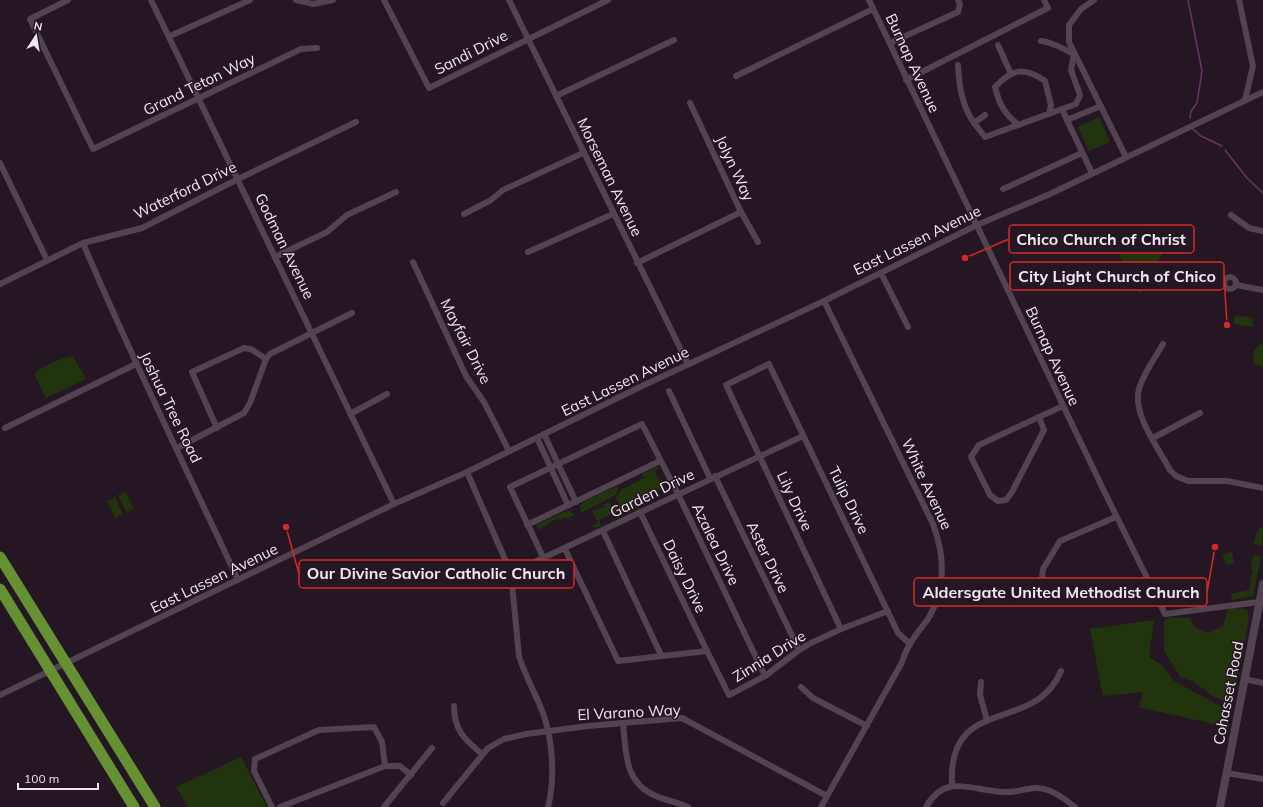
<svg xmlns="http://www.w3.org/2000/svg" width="1263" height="807" font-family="Mulish,sans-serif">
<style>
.green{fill:#22340d}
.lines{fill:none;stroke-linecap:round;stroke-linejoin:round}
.stream{stroke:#6b3468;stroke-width:1.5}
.street{stroke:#524351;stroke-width:6}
.secondary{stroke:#524351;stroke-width:8}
.highway{stroke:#659133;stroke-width:11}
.labels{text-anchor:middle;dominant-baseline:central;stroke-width:3;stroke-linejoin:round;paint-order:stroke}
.street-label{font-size:15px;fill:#f0e6ef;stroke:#241623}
.leader{fill:none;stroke:#d62828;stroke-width:1.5}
.callout-dot{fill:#d62828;stroke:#241623;stroke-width:1.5}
.callout{fill:#241623;stroke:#d62828;stroke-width:1.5}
.callout-label{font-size:16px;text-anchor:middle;font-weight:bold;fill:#f0e6ef}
</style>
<rect width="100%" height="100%" fill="#241623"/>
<g class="green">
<polygon points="1099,117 1110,142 1089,151 1078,127"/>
<path d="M 1152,222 L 1164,245 L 1163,253 L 1139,294 L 1108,233 C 1130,241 1138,243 1152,222 Z"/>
<polygon points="1235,315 1254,318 1252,327 1234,324"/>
<polygon points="1260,344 1263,345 1263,369 1262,366 1254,365 1253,352"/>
<path d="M 73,356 L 86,379 L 46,398 L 34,374 C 46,364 58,359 73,356 Z"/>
<polygon points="657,467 658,469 654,471 667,494 664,495 661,490 639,501 642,506 627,514 624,508 599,520 601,526 594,528 592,526 598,523 592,511 605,507 604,504 609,502 612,507 619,504 616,498 621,490 644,478 642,474"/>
<polygon points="617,486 618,490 616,495 580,513 581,503"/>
<polygon points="126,492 134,509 126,512 118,495"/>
<polygon points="115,497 123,514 115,518 107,501"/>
<polygon points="568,510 575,515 567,519 566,517 559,520 558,518 538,530 536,525"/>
<polygon points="1260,527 1263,528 1262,546 1254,544 1256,535"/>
<polygon points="1232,552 1234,564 1226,565 1222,554"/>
<polygon points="1253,555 1261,557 1253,596 1232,600 1231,593 1236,594 1237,592 1246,591 1250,589 1251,574 1253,572 1251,568"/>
<polygon points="1228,608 1243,609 1248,611 1249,619 1232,704 1214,697 1193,681 1181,678 1164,651 1164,621 1170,617 1190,618 1195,627 1207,633 1223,626"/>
<polygon points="1154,620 1149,657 1162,665 1174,681 1230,711 1227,727 1139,707 1143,692 1103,696 1090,629"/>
<polygon points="241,757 267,807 188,807 176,787"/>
</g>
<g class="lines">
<g class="stream">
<polyline points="1188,0 1202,71 1197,103 1191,111 1190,118"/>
<polyline points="1193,129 1201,136 1222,146"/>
<polyline points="1225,150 1247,178 1263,193"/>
</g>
<g class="street">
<polyline points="68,0 30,19 93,149 301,49 317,48"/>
<polyline points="151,0 394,504"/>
<polyline points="296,0 313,4 333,0"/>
<polyline points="384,0 429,88 608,0"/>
<polyline points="509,0 688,364"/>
<polyline points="869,0 1105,493 1165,614 1259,602"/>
<polyline points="1094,0 1081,9 1069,25 1069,42 1126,157"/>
<polyline points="1239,0 1253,66 1245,100"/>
<polyline points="170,36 250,0"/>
<path d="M 1041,41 C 1053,42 1063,49 1074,54 L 1071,70 L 1080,95 L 1076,104 L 1062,109"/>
<polyline points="890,43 958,12 960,4 958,0"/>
<polyline points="998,45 1011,74"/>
<path d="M 958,65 C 959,86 962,106 974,123"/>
<polyline points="736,76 873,9"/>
<polyline points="906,80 1048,8 1044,0"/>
<polyline points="556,96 674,40"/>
<polyline points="690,103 741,212 758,242"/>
<polyline points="985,115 974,123 985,137 1062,109 1067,120"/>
<path d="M 1019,125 C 1005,115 999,104 995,87 C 1012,69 1024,66 1045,81 L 1051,105 L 1049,114"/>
<polyline points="0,163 47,260"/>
<polyline points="1092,173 1067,120 1101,106"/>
<polyline points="1003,189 1082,153"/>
<polyline points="464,214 491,200 503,190 583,153"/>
<polyline points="1231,215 1249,228 1263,231"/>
<path d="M 83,243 C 131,357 186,468 238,580"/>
<polyline points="528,252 613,214"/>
<polyline points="275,257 327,232 347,215 396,192"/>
<polyline points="413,262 466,376 484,402 509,451"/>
<polyline points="637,263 741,212"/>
<polyline points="881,273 908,327"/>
<circle cx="1230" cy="283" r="6"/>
<polyline points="0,284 83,243 142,228 238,179 356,122"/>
<polyline points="1236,285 1263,290"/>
<path d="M 1163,344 C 1155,358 1143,374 1139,389 C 1132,414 1159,449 1170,470 L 1176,476 L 1188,481 L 1227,481 L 1263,488"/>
<polyline points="669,391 710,478"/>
<polyline points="350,414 387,394"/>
<polygon points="1039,417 1044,430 1012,492 1006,500 998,501 990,495 971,457 979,445"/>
<polyline points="1039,417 1063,406"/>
<polyline points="5,428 136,364"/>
<polyline points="217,428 192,372 244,348 251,349 266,359"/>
<polyline points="544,434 576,502"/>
<polyline points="537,438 568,505"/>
<polyline points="1153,438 1200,413"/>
<polyline points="177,448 244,413 250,403 266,359 270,354 352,313"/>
<path d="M 467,472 L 511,573 L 519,656 C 525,677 537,695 544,716 C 553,743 555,780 548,807"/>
<polyline points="715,476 799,650"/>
<polyline points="640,512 707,651"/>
<polyline points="527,525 660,461"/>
<polyline points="603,531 661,655"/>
<polyline points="565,549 618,661 707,651 729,695 765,676 799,650 811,643 841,629 888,611"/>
<polyline points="544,559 510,487 642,424 678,494 765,676"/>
<polyline points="511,573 803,436"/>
<polyline points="1012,604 1040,598 1043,569 1060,541 1116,517"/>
<polyline points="841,629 726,385 769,364 898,633 910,644"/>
<polyline points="1245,679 1263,683"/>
<polyline points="981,682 980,695 987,720"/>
<polyline points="801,687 813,698 867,726"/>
<polyline points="0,695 394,504 467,472 642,386 824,301 977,225 1050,194 1263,92"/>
<path d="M 454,706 C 454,730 464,739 482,754"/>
<path d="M 623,723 C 626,752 624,783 656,796 C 667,801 678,802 688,807"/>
<polyline points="1226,773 1263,779"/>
<path d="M 952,785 C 947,693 1035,735 1061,671"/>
<polyline points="443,803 488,748 504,739 526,734 588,726 682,718 827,796"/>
<polyline points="272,807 254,771 255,759 319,730 374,727 382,742 385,766"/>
<polyline points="280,807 385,766 400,766 411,775"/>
<polyline points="384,807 432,748"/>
<path d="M 821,807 L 901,664 C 904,657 906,650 910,644 C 915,635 922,627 928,619 C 946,589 945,556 933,524 L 824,301"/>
<path d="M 926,807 C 946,772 972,791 1003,792 C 1014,793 1024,789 1034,788 C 1050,787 1063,798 1075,807"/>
</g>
<polyline class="secondary" points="1220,807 1263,584"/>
<g class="highway">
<polyline points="0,557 155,807"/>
<polyline points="0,589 134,807"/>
</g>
</g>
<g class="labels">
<g class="street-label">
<text transform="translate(471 52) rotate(-27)">Sandi Drive</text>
<text transform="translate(913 63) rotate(65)">Burnap Avenue</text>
<text transform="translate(199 84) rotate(-26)">Grand Teton Way</text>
<text transform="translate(735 168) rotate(65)">Jolyn Way</text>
<text transform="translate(610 177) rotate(64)">Morseman Avenue</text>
<text transform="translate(185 190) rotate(-26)">Waterford Drive</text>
<text transform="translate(917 240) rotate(-26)">East Lassen Avenue</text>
<text transform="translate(285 246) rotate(64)">Godman Avenue</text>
<text transform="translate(466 341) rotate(63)">Mayfair Drive</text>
<text transform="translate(1053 356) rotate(65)">Burnap Avenue</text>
<text transform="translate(625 381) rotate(-26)">East Lassen Avenue</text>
<text transform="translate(171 407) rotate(64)">Joshua Tree Road</text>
<text transform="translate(927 484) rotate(65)">White Avenue</text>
<text transform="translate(652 493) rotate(-26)">Garden Drive</text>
<text transform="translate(849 500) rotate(64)">Tulip Drive</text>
<text transform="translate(795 501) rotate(65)">Lily Drive</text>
<text transform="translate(716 544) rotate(64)">Azalea Drive</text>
<text transform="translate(768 557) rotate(64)">Aster Drive</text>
<text transform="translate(685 576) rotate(64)">Daisy Drive</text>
<text transform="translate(214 578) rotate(-26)">East Lassen Avenue</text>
<text transform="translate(769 656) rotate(-32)">Zinnia Drive</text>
<text transform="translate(1228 693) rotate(-79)">Cohasset Road</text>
<text transform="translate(629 712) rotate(-3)">El Varano Way</text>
</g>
</g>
<path class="leader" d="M965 258L1009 239M1227 325L1224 276M286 527L299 574M1215 547L1207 592"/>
<g class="callout-dot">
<circle cx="965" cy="258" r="4"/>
<circle cx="1227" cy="325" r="4"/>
<circle cx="286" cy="527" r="4"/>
<circle cx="1215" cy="547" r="4"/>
</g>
<g class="callout">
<rect x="1009" y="225" width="185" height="28" rx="4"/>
<rect x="1010" y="262" width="214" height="28" rx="4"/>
<rect x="299" y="560" width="275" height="28" rx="4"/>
<rect x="914" y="578" width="293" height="28" rx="4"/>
</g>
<g class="callout-label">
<text x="1101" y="245">Chico Church of Christ</text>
<text x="1117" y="282">City Light Church of Chico</text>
<text x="436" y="579">Our Divine Savior Catholic Church</text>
<text x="1061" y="598">Aldersgate United Methodist Church</text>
</g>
<g transform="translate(36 36) rotate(12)" stroke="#241623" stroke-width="3" paint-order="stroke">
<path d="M0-3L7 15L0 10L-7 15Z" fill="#f0e6ef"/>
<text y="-6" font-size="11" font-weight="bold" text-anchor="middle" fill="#f0e6ef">N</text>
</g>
<path d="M18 783v6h80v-6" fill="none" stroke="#f0e6ef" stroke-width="2"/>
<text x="24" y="783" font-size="12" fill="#f0e6ef" stroke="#241623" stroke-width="3" paint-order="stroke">100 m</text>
</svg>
